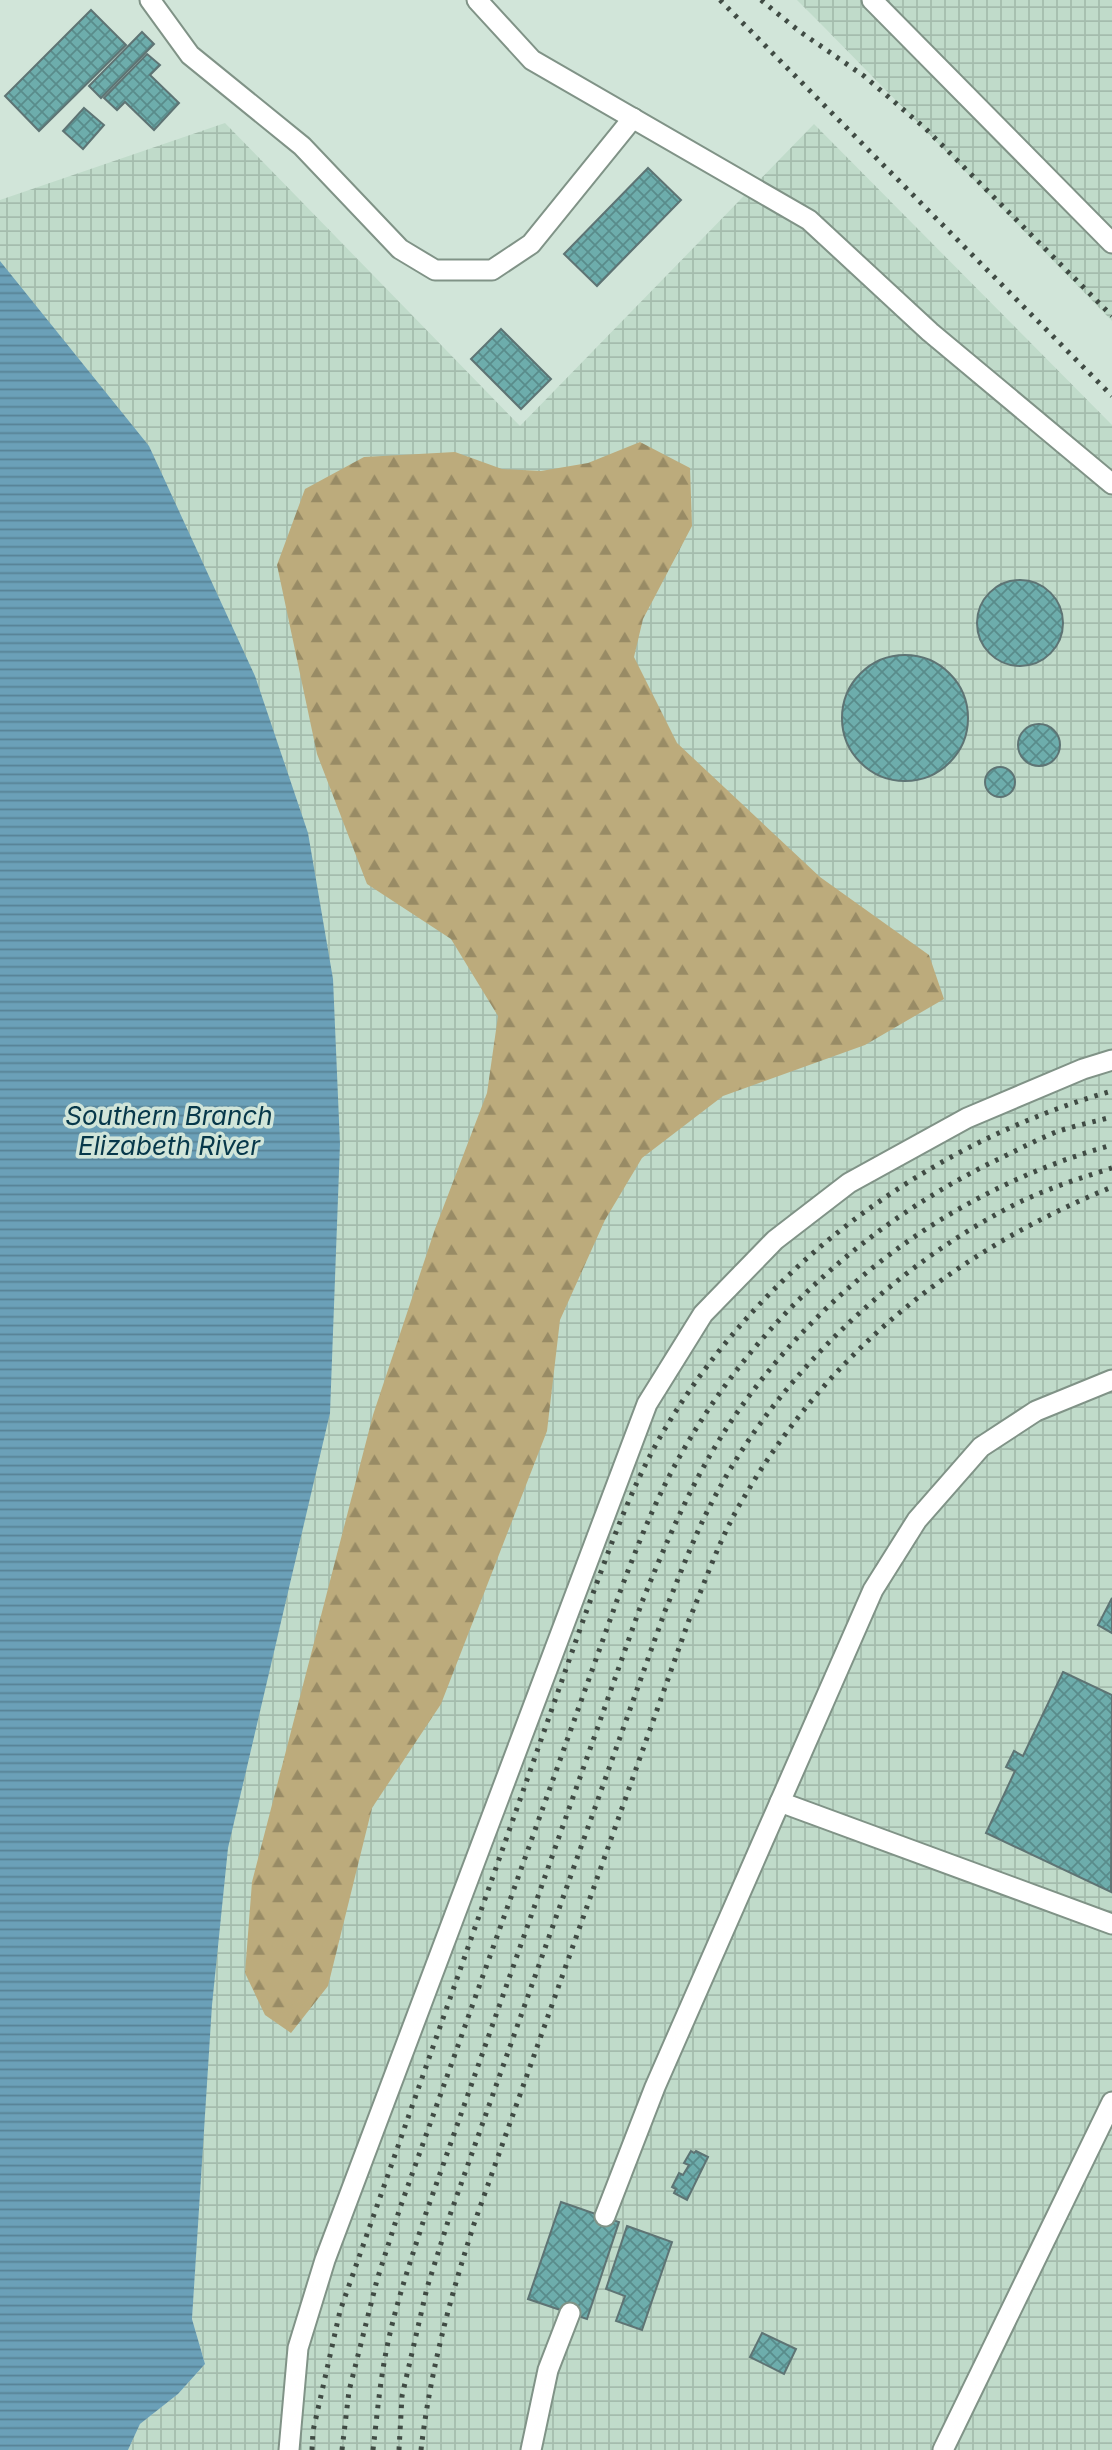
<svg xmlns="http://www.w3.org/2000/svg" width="1112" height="2450" font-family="Inter,sans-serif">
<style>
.industrial{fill:url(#industrial-grid)}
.forest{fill:url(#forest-firs)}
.water{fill:url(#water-rules)}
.building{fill:url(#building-cross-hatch);stroke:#5e7474;stroke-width:2}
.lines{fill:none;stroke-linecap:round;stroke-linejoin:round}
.service-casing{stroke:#809387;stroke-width:23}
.service{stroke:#fff;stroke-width:19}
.rail{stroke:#404b44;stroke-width:5;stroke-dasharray:3.5 7;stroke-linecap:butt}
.labels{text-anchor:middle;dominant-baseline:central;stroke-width:7;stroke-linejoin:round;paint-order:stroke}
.water-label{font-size:26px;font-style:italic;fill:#07384a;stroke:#d1e5d9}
</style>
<defs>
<pattern id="industrial-grid" width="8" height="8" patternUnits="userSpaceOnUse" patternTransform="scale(1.75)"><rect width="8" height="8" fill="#c0dbca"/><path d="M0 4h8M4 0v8" fill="none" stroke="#a4bcad"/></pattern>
<pattern id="forest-firs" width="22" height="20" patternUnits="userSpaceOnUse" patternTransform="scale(1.75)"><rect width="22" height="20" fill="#bcab7c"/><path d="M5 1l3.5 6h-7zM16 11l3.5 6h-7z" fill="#988b65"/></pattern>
<pattern id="water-rules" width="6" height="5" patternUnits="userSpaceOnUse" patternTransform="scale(1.75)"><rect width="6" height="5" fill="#6ba0b8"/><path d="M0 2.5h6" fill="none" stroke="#578295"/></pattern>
<pattern id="building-cross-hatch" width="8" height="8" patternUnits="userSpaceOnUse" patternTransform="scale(1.75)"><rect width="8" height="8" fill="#6dadac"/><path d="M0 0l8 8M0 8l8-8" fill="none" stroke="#598c8b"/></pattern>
</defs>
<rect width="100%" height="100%" fill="#d1e5d9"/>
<g class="industrial">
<polygon points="797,0 1112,0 1112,321 821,24"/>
<polygon points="225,123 520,426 814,124 1112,425 1112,2450 128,2450 140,2424 178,2394 205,2364 192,2319 201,2166 0,281 0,200"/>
</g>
<polygon class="forest" points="640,442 690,468 692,526 643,619 634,657 677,743 820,877 929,955 944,999 865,1045 723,1096 642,1158 605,1220 560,1320 547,1431 441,1704 372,1808 328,1986 291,2033 265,2015 245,1973 252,1882 373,1415 435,1229 487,1093 498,1016 451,939 367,884 317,754 277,565 305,489 364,457 455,452 502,469 541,471 588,463"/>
<polygon class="water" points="0,261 149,446 255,676 308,833 333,979 340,1144 330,1413 228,1848 212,2005 192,2319 205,2364 178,2394 140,2424 128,2450 0,2450"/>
<g class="building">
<polygon points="91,10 126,45 39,131 5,96"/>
<polygon points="142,32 154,44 101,98 89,86"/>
<polygon points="147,54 160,65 150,75 179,103 154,130 125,102 117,110 104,98"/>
<polygon points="84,108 104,125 83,149 63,131"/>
<polygon points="648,168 681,200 597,286 564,254"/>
<polygon points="501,329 551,379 521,409 471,359"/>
<circle cx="1020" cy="623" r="43"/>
<circle cx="905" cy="718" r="63"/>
<circle cx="1039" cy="745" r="21"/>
<circle cx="1000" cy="782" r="15"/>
<polygon points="1112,1598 1112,1633 1098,1625"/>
<polygon points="1063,1672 1112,1695 1111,1892 986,1833 1015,1771 1006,1767 1014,1751 1023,1756"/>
<polygon points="691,2151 694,2153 696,2151 708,2157 687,2200 674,2193 676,2189 672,2187 679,2173 683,2175 689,2165 684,2163"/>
<polygon points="561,2202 619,2222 587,2319 528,2299"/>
<polygon points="627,2226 672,2242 642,2330 616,2321 625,2296 606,2289"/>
<polygon points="762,2333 796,2349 784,2374 750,2357"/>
</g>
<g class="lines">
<defs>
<g id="service">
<polyline points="150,0 190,55 302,146 400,249 435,270 492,270 531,244 633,118"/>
<polyline points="477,0 532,60 809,220 930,332 1112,484"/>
<polyline points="872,0 1112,243"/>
<polyline points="780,1802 1112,1924"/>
<polyline points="605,2216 655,2087 873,1590 917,1520 981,1447 1036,1411 1112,1380"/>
<polyline points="289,2450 298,2348 325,2260 647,1404 703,1314 775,1240 849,1183 967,1118 1083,1069 1112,1060"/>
<polyline points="531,2450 548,2370 570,2313"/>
<polyline points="943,2450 1112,2102"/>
</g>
</defs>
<use href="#service" class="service-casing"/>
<use href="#service" class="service"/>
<g class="rail">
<polyline points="720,0 1112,396"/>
<polyline points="761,0 799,31 864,76 926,129 1112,316"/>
<path d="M 312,2450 L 313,2431 L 340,2311 L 585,1615 C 607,1556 628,1494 659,1439 C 756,1270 925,1144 1112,1091"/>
<path d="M 342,2450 L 349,2391 L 377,2280 L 400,2208 L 620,1592 C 636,1549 653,1506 675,1465 C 749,1328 866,1221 1007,1155 C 1023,1147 1039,1139 1056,1132 C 1073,1126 1093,1122 1112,1117"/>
<path d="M 373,2450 C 377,2416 380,2381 387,2347 C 396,2303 411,2260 425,2216 L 642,1602 C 668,1538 695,1474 734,1417 C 825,1285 957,1188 1112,1145"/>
<path d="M 399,2450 L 402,2396 L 427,2288 L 450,2215 L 665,1611 C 682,1570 697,1528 719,1489 C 781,1374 892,1269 1008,1208 C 1040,1191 1077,1179 1112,1168"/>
<path d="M 421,2450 C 430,2372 450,2298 474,2224 L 689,1620 C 706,1580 720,1537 743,1499 C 828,1352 955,1251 1112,1187"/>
</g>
</g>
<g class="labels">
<g class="water-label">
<text x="169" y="1115">Southern Branch<tspan x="169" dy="30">Elizabeth River</tspan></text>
</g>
</g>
</svg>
